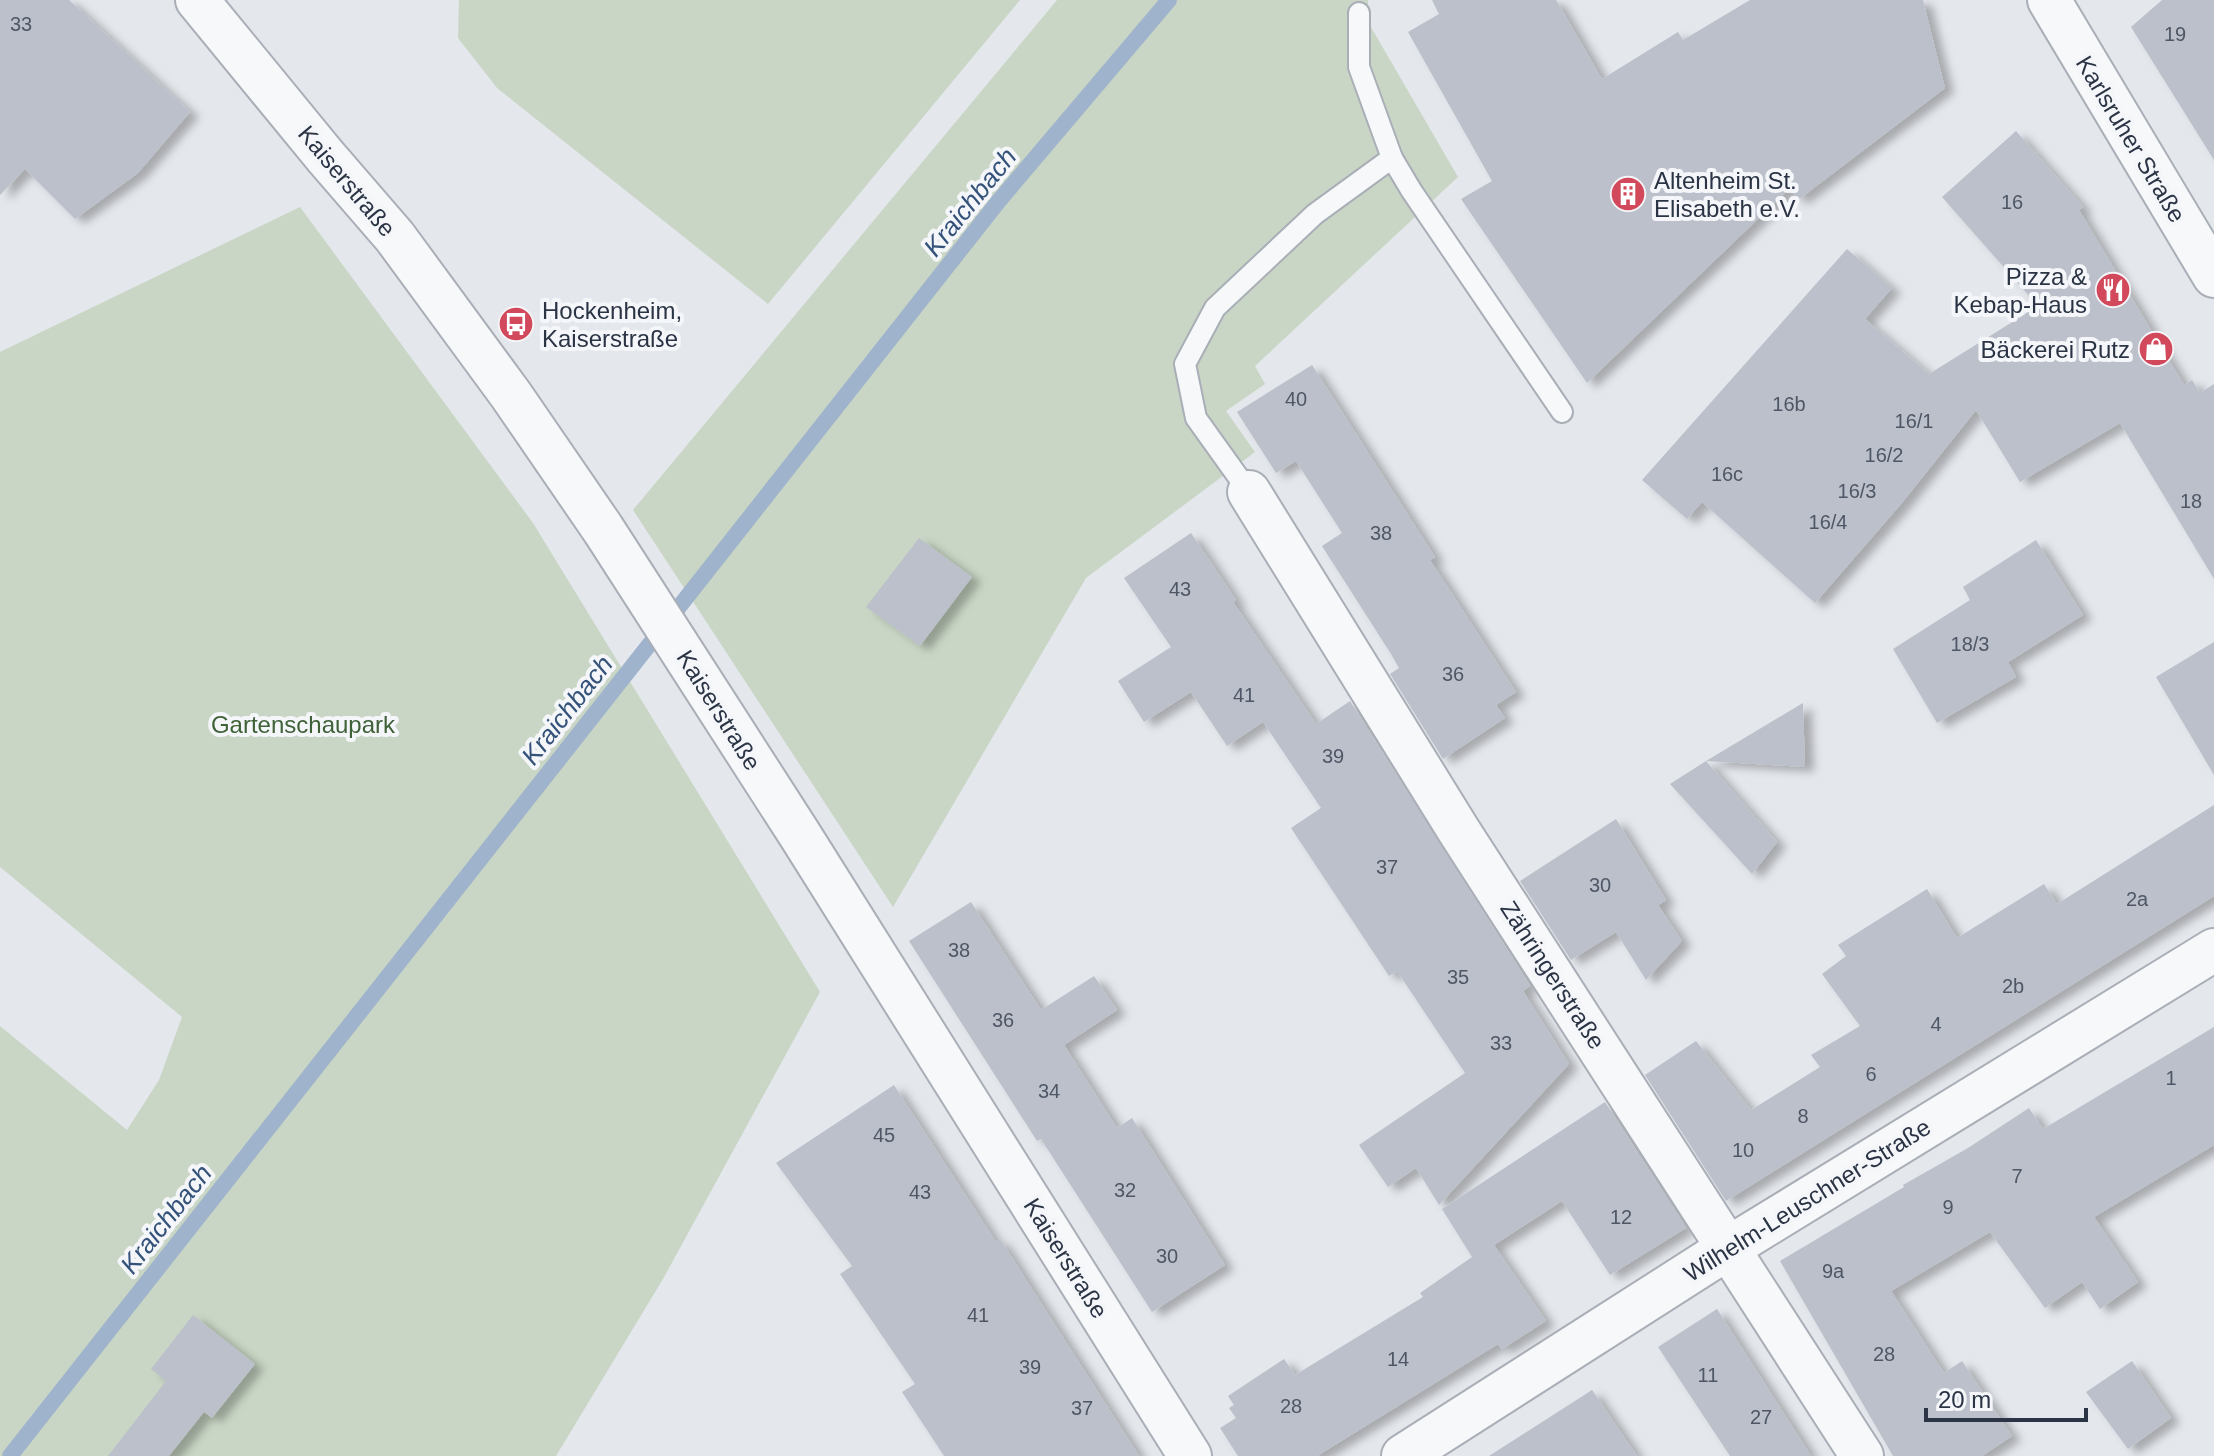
<svg xmlns="http://www.w3.org/2000/svg" width="2214" height="1456" font-family="Helvetica,sans-serif">
<style>
.green{fill:#c9d6c5}
.lines{fill:none;stroke-linecap:round;stroke-linejoin:round}
.stream{stroke:#9fb4cc;stroke-width:16}
.building{fill:#bbc0ca;filter:url(#shadow)}
.service-casing{stroke:#a9aeb7;stroke-width:24}
.minor-casing{stroke:#a9aeb7;stroke-width:46}
.service{stroke:#f7f8fa;stroke-width:20}
.minor{stroke:#f7f8fa;stroke-width:42}
.labels{text-anchor:middle;dominant-baseline:central;stroke-width:8;stroke-linejoin:round;paint-order:stroke}
.number-label{font-size:20px;fill:#4f5766}
.street-label{font-size:24px;fill:#2b3445;stroke:#f4f6f9}
.poi-label{font-size:24px;fill:#2b3445;stroke:#f4f6f9;text-anchor:start}
.park-label{font-size:24px;fill:#3f6138;stroke:#f4f6f9}
.water-label{font-size:26px;font-style:italic;fill:#34527a;stroke:#f4f6f9}
</style>
<defs>
<filter id="shadow"><feDropShadow dx="9" dy="5" stdDeviation="4" flood-color="#0004"/></filter>
</defs>
<rect width="100%" height="100%" fill="#e4e7ec"/>
<g class="green">
<polygon points="459,0 1020,0 768,304 497,88 458,38"/>
<polygon points="1057,0 1368,0 1368,22 1458,177 1255,366 1265,384 1226,411 1255,452 1086,578 893,907 633,510"/>
<polygon points="300,207 533,523 820,992 663,1279 556,1456 0,1456 0,1026 127,1130 159,1080 182,1017 0,867 0,352"/>
</g>
<g class="lines">
<polyline class="stream" points="10,1456 998,202 1169,0"/>
</g>
<g class="building">
<polygon points="0,0 69,0 190,112 138,173 75,219 25,169 0,195"/>
<polygon points="1432,0 1556,0 1602,79 1678,32 1683,40 1750,0 1923,0 1945,88 1798,200 1790,188 1587,383 1461,199 1492,181 1408,32 1439,14"/>
<polygon points="2162,0 2214,0 2214,160 2131,27"/>
<polygon points="2016,131 2083,207 2079,210 2184,385 2192,380 2200,393 2214,384 2214,579 2120,423 2020,482 1976,410 1901,504 1815,603 1702,502 1687,519 1642,480 1847,249 1892,288 1865,319 1929,374 2038,306 1942,197"/>
<polygon points="1312,365 1435,557 1430,560 1516,692 1496,705 1505,718 1443,759 1390,674 1399,668 1391,654 1322,546 1342,533 1296,461 1276,473 1237,412"/>
<polygon points="1191,533 1236,600 1233,602 1316,724 1350,701 1530,986 1523,991 1569,1064 1439,1205 1416,1168 1388,1187 1359,1145 1465,1073 1397,971 1389,976 1291,828 1321,808 1263,722 1227,746 1191,692 1144,722 1118,681 1171,647 1124,578"/>
<polygon points="919,538 972,577 920,646 866,607"/>
<polygon points="2036,540 2083,615 2008,662 2016,677 1937,723 1893,649 1970,600 1963,587"/>
<polygon points="2214,642 2214,775 2156,677"/>
<polygon points="1803,703 1805,767 1706,761"/>
<polygon points="1706,761 1777,842 1752,874 1670,784"/>
<polygon points="2214,805 2214,896 1726,1201 1645,1075 1696,1041 1751,1110 1820,1067 1811,1055 1860,1026 1822,974 1846,956 1838,945 1927,889 1957,938 2044,884 2057,904"/>
<polygon points="1616,819 1666,900 1658,905 1682,941 1646,980 1616,932 1571,960 1520,881"/>
<polygon points="971,902 1041,1010 1094,976 1117,1010 1064,1045 1117,1128 1132,1118 1225,1265 1152,1312 1041,1139 1037,1141 909,941"/>
<polygon points="2214,1027 2214,1145 2094,1217 2138,1282 2100,1309 2082,1282 2045,1308 1990,1232 1891,1291 1944,1373 1962,1361 2012,1436 1982,1456 1893,1456 1780,1261 1904,1187 1903,1185 1968,1148 2029,1108 2043,1129"/>
<polygon points="894,1085 996,1242 1000,1239 1139,1456 944,1456 902,1392 915,1384 840,1274 852,1266 776,1163"/>
<polygon points="1605,1102 1686,1228 1610,1275 1562,1201 1494,1245 1546,1321 1502,1349 1498,1344 1317,1456 1238,1456 1220,1428 1236,1418 1229,1408 1234,1405 1228,1396 1284,1359 1295,1375 1423,1297 1420,1293 1472,1257 1442,1209"/>
<polygon points="1717,1309 1811,1456 1730,1456 1658,1347"/>
<polygon points="193,1315 255,1364 212,1418 204,1412 169,1456 108,1456 166,1381 151,1369"/>
<polygon points="2132,1361 2171,1418 2128,1449 2086,1392"/>
<polygon points="1592,1390 1637,1456 1489,1456"/>
</g>
<g class="lines">
<defs>
<g id="service">
<polyline points="1359,13 1359,67 1392,158"/>
<polyline points="1249,492 1196,418 1185,364 1215,308 1315,214 1392,158 1411,190 1562,412"/>
</g>
<g id="minor">
<polyline points="197,0 325,156 395,237 511,395 603,529 800,835 1190,1456"/>
<polyline points="2049,0 2214,276"/>
<polyline points="1249,492 1459,831 1862,1456"/>
<polyline points="1403,1456 1730,1247 2214,950"/>
</g>
</defs>
<use href="#service" class="service-casing"/>
<use href="#minor" class="minor-casing"/>
<use href="#service" class="service"/>
<use href="#minor" class="minor"/>
</g>
<defs>
<symbol id="building-disc" viewBox="-11 -11 22 22"><circle r="9.5" fill="#d1495b" stroke="#f4f6f9"/><path d="M-4-6H4V6H1V3H-1V6H-4ZM-2.5-4.3h1.7v1.8h-1.7ZM.8-4.3h1.7v1.8H.8ZM-2.5-1h1.7V.8h-1.7ZM.8-1h1.7V.8H.8Z" fill="#fff"/></symbol>
<symbol id="restaurant-disc" viewBox="-11 -11 22 22"><circle r="9.5" fill="#d1495b" stroke="#f4f6f9"/><path d="M-5-6h1v4h1v-4h1v4h1v-4h1v5L-1.5 .5V6h-2V.5L-5-1ZM5-6V6H3V1.5H1.5Q1.5-4 5-6Z" fill="#fff"/></symbol>
<symbol id="bus-disc" viewBox="-11 -11 22 22"><circle r="9.5" fill="#d1495b" stroke="#f4f6f9"/><path d="M-5-6H5V4H4V6H2V4H-2V6H-4V4H-5ZM-3.5-4V0h7V-4ZM-3.5 1.2v1.5H-2V1.2ZM2 1.2v1.5H3.5V1.2Z" fill="#fff"/></symbol>
<symbol id="shop-disc" viewBox="-11 -11 22 22"><circle r="9.5" fill="#d1495b" stroke="#f4f6f9"/><path d="M-5-2.5h2.3a2.7 3.5 0 0 1 5.4 0H5L5.5 6h-11ZM-1.5-2.5h3a1.5 2.3 0 0 0-3 0Z" fill="#fff"/></symbol>
</defs>
<g fill-rule="evenodd">
<use href="#building-disc" x="1608" y="174" width="40" height="40"/>
<use href="#restaurant-disc" x="2093" y="270" width="40" height="40"/>
<use href="#bus-disc" x="496" y="304" width="40" height="40"/>
<use href="#shop-disc" x="2136" y="329" width="40" height="40"/>
</g>
<g class="labels">
<g class="number-label">
<text x="21" y="24">33</text>
<text x="2175" y="34">19</text>
<text x="2012" y="202">16</text>
<text x="1296" y="399">40</text>
<text x="1789" y="404">16b</text>
<text x="1914" y="421">16/1</text>
<text x="1884" y="455">16/2</text>
<text x="1727" y="474">16c</text>
<text x="1857" y="491">16/3</text>
<text x="2191" y="501">18</text>
<text x="1828" y="522">16/4</text>
<text x="1381" y="533">38</text>
<text x="1180" y="589">43</text>
<text x="1970" y="644">18/3</text>
<text x="1453" y="674">36</text>
<text x="1244" y="695">41</text>
<text x="1333" y="756">39</text>
<text x="1387" y="867">37</text>
<text x="1600" y="885">30</text>
<text x="2137" y="899">2a</text>
<text x="959" y="950">38</text>
<text x="1458" y="977">35</text>
<text x="2013" y="986">2b</text>
<text x="1003" y="1020">36</text>
<text x="1936" y="1024">4</text>
<text x="1501" y="1043">33</text>
<text x="1871" y="1074">6</text>
<text x="2171" y="1078">1</text>
<text x="1049" y="1091">34</text>
<text x="1803" y="1116">8</text>
<text x="884" y="1135">45</text>
<text x="1743" y="1150">10</text>
<text x="2017" y="1176">7</text>
<text x="1125" y="1190">32</text>
<text x="920" y="1192">43</text>
<text x="1948" y="1207">9</text>
<text x="1621" y="1217">12</text>
<text x="1167" y="1256">30</text>
<text x="1833" y="1271">9a</text>
<text x="978" y="1315">41</text>
<text x="1884" y="1354">28</text>
<text x="1398" y="1359">14</text>
<text x="1030" y="1367">39</text>
<text x="1708" y="1375">11</text>
<text x="1291" y="1406">28</text>
<text x="1082" y="1408">37</text>
<text x="1761" y="1417">27</text>
</g>
<g class="street-label">
<text transform="translate(2131 139) rotate(59)">Karlsruher Straße</text>
<text transform="translate(347 181) rotate(50)">Kaiserstraße</text>
<text transform="translate(719 710) rotate(58)">Kaiserstraße</text>
<text transform="translate(1553 975) rotate(57)">Zähringerstraße</text>
<text transform="translate(1807 1200) rotate(-32)">Wilhelm-Leuschner-Straße</text>
<text transform="translate(1066 1258) rotate(58)">Kaiserstraße</text>
</g>
<g class="poi-label">
<text x="1654" y="180">Altenheim St.<tspan x="1654" dy="28">Elisabeth e.V.</tspan></text>
<text x="2087" y="276" text-anchor="end">Pizza &amp;<tspan x="2087" dy="28">Kebap-Haus</tspan></text>
<text x="542" y="310">Hockenheim,<tspan x="542" dy="28">Kaiserstraße</tspan></text>
<text x="2130" y="349" text-anchor="end">Bäckerei Rutz</text>
</g>
<g class="park-label">
<text x="303" y="724">Gartenschaupark</text>
</g>
<g class="water-label">
<text transform="translate(970 202) rotate(-51)">Kraichbach</text>
<text transform="translate(567 710) rotate(-52)">Kraichbach</text>
<text transform="translate(166 1219) rotate(-52)">Kraichbach</text>
</g>
</g>
<path d="M1926 1408v12h160v-12" fill="none" stroke="#2b3445" stroke-width="4"/>
<text x="1938" y="1408" font-size="24" fill="#2b3445" stroke="#f4f6f9" stroke-width="6" paint-order="stroke">20 m</text>
</svg>
